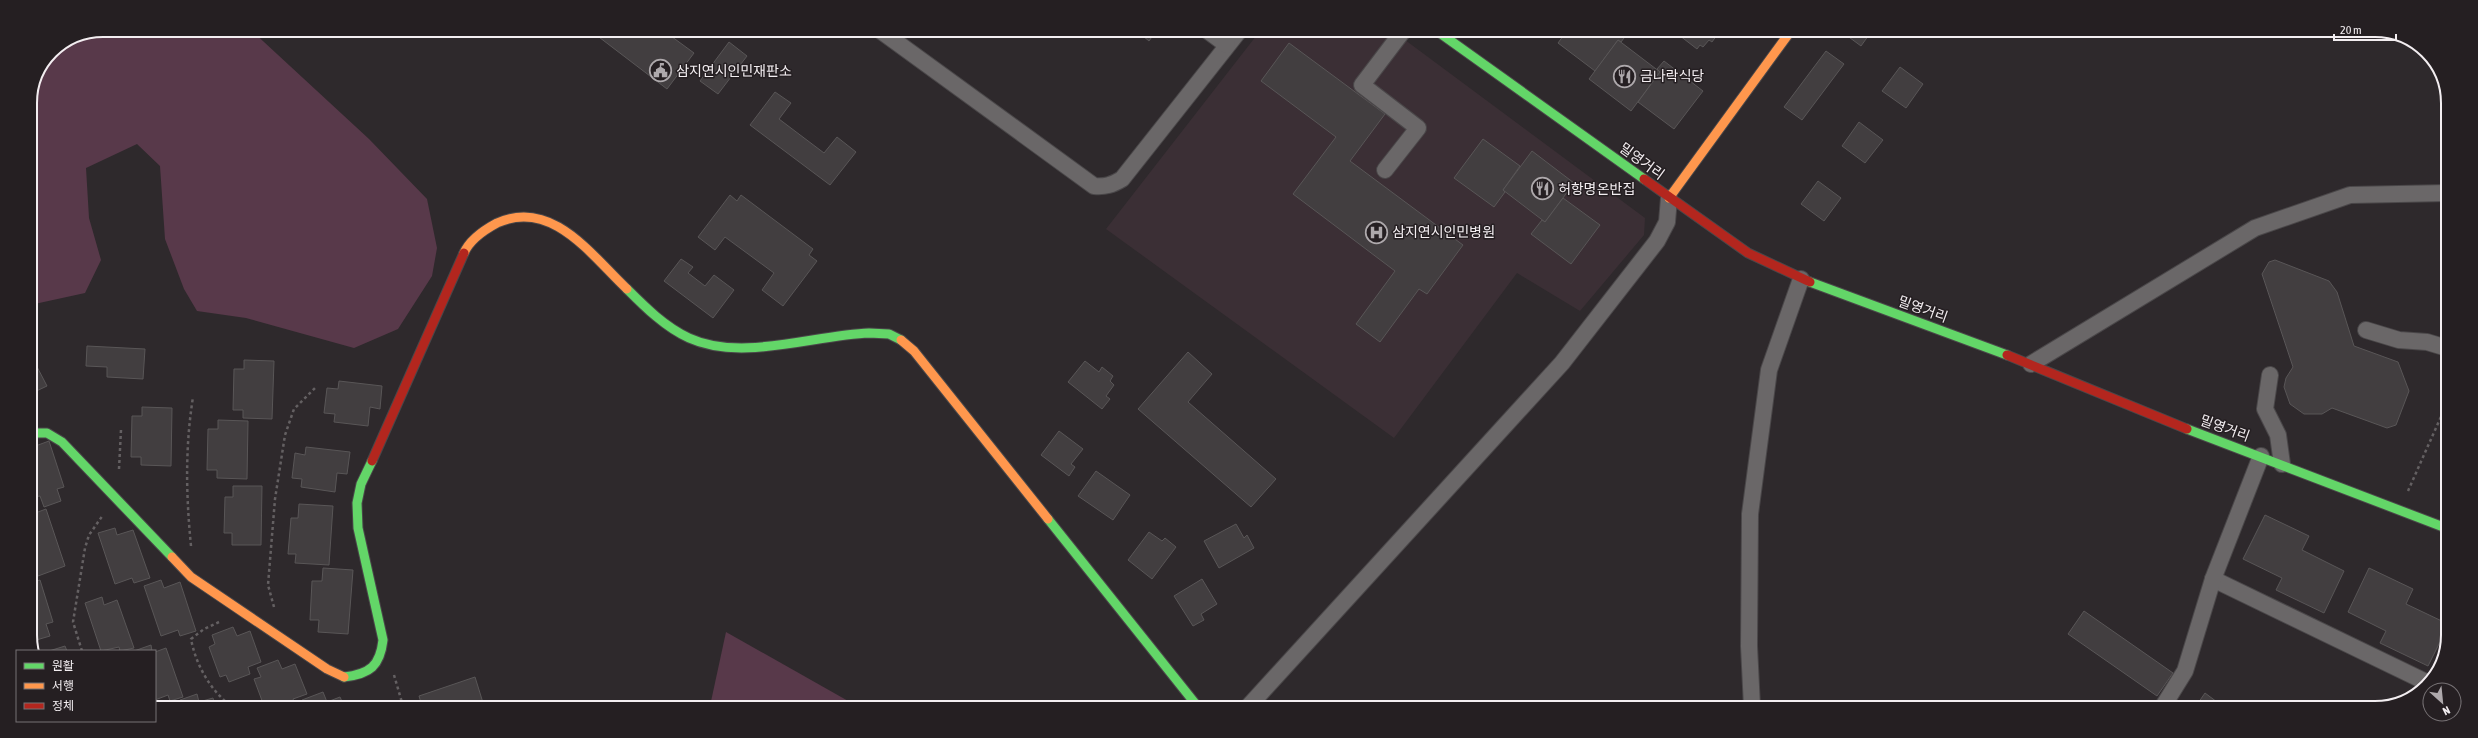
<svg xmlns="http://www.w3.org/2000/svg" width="2478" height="738" font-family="'Asap Condensed','Noto Sans KR',sans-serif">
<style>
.built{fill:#3b2f35}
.green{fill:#58394a}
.building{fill:#423e40;stroke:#595657}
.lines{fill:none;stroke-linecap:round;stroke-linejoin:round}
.street-casing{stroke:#4a4749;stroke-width:18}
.fast-casing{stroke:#4a4749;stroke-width:11}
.slow-casing{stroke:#4a4749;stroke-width:11}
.jam-casing{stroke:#4a4749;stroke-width:11}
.path{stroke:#646062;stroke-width:2.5;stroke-dasharray:3 3;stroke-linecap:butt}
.street{stroke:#6a6768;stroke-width:16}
.fast{stroke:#63d668;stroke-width:9}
.slow{stroke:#ff974d;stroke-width:9}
.jam{stroke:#b3261e;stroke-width:9}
.labels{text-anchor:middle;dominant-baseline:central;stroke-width:3;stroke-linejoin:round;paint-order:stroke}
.poi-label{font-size:14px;fill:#f3eef1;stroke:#251f22;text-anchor:start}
.street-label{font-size:14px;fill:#f3eef1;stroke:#251f22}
.rim{fill:none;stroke:#f3eef1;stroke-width:2}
</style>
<rect width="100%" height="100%" fill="#2e292c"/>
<polygon class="built" points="1260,31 1393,31 1645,218 1644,235 1580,311 1517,273 1394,438 1106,229"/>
<g class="green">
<polygon points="103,30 251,30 369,139 427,199 437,248 432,276 398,329 354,348 246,318 197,311 184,289 165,239 160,166 137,144 86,168 89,218 101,260 85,293 30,305 30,103 36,75 52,51 76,36"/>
<polygon points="726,632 857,706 710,706"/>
</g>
<g class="building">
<polygon points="591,31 664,31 694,53 667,89"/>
<polygon points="1137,31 1156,31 1149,41"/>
<polygon points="1566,32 1624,32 1627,34 1621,42 1618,40 1595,71 1558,43"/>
<polygon points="1675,32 1719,32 1712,42 1709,40 1703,47 1700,45 1697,49"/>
<polygon points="1842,32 1871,32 1861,46"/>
<polygon points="1618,40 1660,72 1631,111 1589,79"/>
<polygon points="729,42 747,56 718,94 700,81"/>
<polygon points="1289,43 1385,114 1350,161 1463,245 1427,294 1419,289 1380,342 1356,324 1395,271 1293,194 1336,137 1261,81"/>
<polygon points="1826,51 1844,64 1802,120 1784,107"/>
<polygon points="1664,61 1703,91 1674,129 1638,102 1660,72 1657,69"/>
<polygon points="1900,67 1923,84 1906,108 1882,91"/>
<polygon points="775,92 791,103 779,119 824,153 837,137 856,152 830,185 750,125"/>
<polygon points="1859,122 1883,140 1865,163 1842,146"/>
<polygon points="1483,139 1520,166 1503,190 1505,192 1494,207 1454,178"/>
<polygon points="1532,151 1574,183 1545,222 1503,190"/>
<polygon points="1818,181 1841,198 1824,221 1801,204"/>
<polygon points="730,195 737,201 741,195 813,249 809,255 817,261 783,306 762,290 774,273 725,237 715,250 698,237"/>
<polygon points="1563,198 1600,225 1571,264 1531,234 1542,220 1545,222"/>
<polygon points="681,259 693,267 688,273 705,286 714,275 734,290 713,318 664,281"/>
<polygon points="2275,260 2329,281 2337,292 2354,346 2398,362 2409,391 2396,425 2387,428 2332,408 2322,414 2304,414 2290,404 2284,387 2286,378 2293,367 2262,274 2269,262"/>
<polygon points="87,346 145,349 143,379 107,377 107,367 86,366"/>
<polygon points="1188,352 1212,374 1188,402 1276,479 1251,507 1138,409"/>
<polygon points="244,360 274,361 272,419 243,418 243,410 233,410 234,369 244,369"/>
<polygon points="34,361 47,386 30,394 30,363"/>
<polygon points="1085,361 1099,372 1102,367 1113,376 1110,381 1114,385 1106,396 1110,399 1102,409 1068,382"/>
<polygon points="339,381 382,386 380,409 370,407 368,426 334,422 335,414 324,413 327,388 338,389"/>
<polygon points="142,407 172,408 171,466 141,465 141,457 131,457 132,416 142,416"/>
<polygon points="218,420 248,421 247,479 217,478 217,470 207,470 208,429 218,429"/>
<polygon points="1059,431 1083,449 1071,464 1075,467 1069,476 1041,455"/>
<polygon points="49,441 64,487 57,489 61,501 44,507 40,496 34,497 30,486 30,448"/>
<polygon points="306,447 350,452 347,474 337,473 335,492 301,487 302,479 292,478 295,453 305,455"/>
<polygon points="1096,471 1130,495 1113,520 1078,496"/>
<polygon points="233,486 262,486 261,545 232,545 232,533 224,533 225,497 233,497"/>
<polygon points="299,504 333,506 329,565 295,563 296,554 288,554 291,518 298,518"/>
<polygon points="46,509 65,566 38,576 35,566 30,567 30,515"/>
<polygon points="2265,515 2309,536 2302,550 2344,571 2324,613 2276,590 2282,578 2243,559"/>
<polygon points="1236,524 1244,538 1247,535 1254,548 1219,568 1204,541"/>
<polygon points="115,528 117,535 133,530 150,578 134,583 132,578 115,584 98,533"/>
<polygon points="1149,532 1162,541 1165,538 1176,547 1152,579 1128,560"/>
<polygon points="323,568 353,570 348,634 318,632 319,620 310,620 312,581 322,581"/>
<polygon points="2369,568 2413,589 2406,604 2446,623 2446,630 2428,666 2380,643 2386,631 2348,612"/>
<polygon points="1202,579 1217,604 1201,614 1204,620 1193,626 1174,596"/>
<polygon points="40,580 53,622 46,624 50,636 33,641 30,630 30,583"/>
<polygon points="161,580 164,588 180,582 196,631 180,636 178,630 161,636 144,586"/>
<polygon points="102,597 104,605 117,600 134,648 120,651 119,647 101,651 85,603"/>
<polygon points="2084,611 2173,673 2157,696 2068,634"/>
<polygon points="233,627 237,636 250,631 261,662 248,667 250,674 229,682 226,675 220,677 209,647 215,644 212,635"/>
<polygon points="151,645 152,651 134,651"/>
<polygon points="65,646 67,651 49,651"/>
<polygon points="166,648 183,697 170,701 168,695 155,700 155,652"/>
<polygon points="278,660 282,669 295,664 307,694 293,699 296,706 264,706 254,679 261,677 257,668"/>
<polygon points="475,677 484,706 422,706 419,696"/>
<polygon points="323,692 327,702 340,697 344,706 304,706 302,700"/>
<polygon points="2205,693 2225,708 2199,708 2196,706"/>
<polygon points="197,694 199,702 213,698 215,706 182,706 180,700"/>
</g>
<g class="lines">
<defs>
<g id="street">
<path d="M 881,31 L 1094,186 C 1105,187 1112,185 1122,179 L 1239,31"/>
<polyline points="1208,31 1227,45"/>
<polyline points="1385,170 1418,128 1362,85 1403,31"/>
<polyline points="2366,330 2399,340 2427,342 2447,348"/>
<polyline points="2031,364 2255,228 2350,195 2447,193"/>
<polyline points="2270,375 2265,409 2278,435 2282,464"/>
<polyline points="2213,579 2426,682"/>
<polyline points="1248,707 1562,363 1657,241 1667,222 1669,198"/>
<polyline points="1752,707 1749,646 1750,514 1769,370 1801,279"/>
<polyline points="2162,708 2185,671 2213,579 2261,456"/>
</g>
<g id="fast">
<polyline points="1437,31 1644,179"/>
<polyline points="1810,282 2007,355"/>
<path d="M 627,289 C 645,307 665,327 689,338 C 741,362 814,335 869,333 L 889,334 L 901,340"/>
<polyline points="2187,429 2446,528"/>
<polyline points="30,433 47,433 62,442 172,557"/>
<polyline points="1048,519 1198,707"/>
<path d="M 344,677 C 370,674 380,666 383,640 L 358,528 L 357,503 L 361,484 L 372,461"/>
</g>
<g id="slow">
<polyline points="1669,198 1790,32"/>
<path d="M 464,253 C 470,239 484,230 497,223 C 552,198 591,255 627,289"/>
<polyline points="901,340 914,351 1048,519"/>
<polyline points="172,557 191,577 327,669 344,677"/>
</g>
<g id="jam">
<polyline points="1644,179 1748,253 1810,282"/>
<polyline points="2007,355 2187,429"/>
<polyline points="372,461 464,253"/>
</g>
</defs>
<use href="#street" class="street-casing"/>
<use href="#fast" class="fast-casing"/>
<use href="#slow" class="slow-casing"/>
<use href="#jam" class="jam-casing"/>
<g class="path">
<polyline points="119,469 121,430"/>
<polyline points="2408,491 2447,403"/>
<path d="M 191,546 C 186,495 185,448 193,397"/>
<polyline points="274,607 268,585 275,499 285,435 294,409 315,388"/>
<path d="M 219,622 L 204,629 L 191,639 C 196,665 210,690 231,706"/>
<polyline points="82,651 73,622 85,548 89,535 103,515"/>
<polyline points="394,675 403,706"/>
</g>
<use href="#street" class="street"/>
<use href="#fast" class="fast"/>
<use href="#slow" class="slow"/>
<use href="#jam" class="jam"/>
</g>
<defs>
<symbol id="civic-ring" viewBox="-11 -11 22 22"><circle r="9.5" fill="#251f22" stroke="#aea9ac" stroke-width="1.5"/><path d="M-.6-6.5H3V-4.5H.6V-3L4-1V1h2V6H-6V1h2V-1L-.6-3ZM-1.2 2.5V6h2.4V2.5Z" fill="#aea9ac"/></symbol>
<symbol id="restaurant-ring" viewBox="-11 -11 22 22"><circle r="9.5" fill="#251f22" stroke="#aea9ac" stroke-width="1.5"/><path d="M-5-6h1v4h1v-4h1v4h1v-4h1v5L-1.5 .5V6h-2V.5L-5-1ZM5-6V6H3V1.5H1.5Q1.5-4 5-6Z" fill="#aea9ac"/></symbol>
<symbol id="hospital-ring" viewBox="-11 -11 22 22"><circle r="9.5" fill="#251f22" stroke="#aea9ac" stroke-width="1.5"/><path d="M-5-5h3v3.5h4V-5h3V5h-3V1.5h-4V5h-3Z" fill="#aea9ac"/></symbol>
</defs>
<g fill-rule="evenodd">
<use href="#civic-ring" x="648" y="58" width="25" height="25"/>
<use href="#restaurant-ring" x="1612" y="64" width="25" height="25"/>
<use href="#restaurant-ring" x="1530" y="176" width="25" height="25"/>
<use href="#hospital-ring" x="1364" y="220" width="25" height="25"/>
</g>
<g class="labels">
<g class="poi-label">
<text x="676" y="71">삼지연시인민재판소</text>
<text x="1640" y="76">금나락식당</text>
<text x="1558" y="189">허항명온반집</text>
<text x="1392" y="232">삼지연시인민병원</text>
</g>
<g class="street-label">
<text transform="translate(1642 161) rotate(36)">밀영거리</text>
<text transform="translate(1923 309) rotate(20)">밀영거리</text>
<text transform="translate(2225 428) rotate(20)">밀영거리</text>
</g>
</g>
<path d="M0 0H2478V738H0ZM103 37H2375A66 66 0 0 1 2441 103V635A66 66 0 0 1 2375 701H103A66 66 0 0 1 37 635V103A66 66 0 0 1 103 37Z" fill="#251f22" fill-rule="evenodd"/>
<path class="rim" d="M103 37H2375A66 66 0 0 1 2441 103V635A66 66 0 0 1 2375 701H103A66 66 0 0 1 37 635V103A66 66 0 0 1 103 37Z"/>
<rect x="16" y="650" width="140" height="72" fill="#251f22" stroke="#777275"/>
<rect x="24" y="663" width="20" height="6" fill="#63d668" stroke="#777275"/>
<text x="52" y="670" font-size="12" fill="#f3eef1">원활</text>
<rect x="24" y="683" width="20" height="6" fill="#ff974d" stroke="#777275"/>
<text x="52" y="690" font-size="12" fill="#f3eef1">서행</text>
<rect x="24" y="703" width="20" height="6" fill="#b3261e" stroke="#777275"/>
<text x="52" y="710" font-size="12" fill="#f3eef1">정체</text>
<g transform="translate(2442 702) rotate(153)"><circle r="19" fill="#251f22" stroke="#777275"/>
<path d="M0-3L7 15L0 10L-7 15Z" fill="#aea9ac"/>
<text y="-6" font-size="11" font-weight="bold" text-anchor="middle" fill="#f3eef1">N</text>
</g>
<path d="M2334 34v6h62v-6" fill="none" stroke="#f3eef1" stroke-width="2"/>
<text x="2340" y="34" font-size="12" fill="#f3eef1" stroke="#251f22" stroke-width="3" paint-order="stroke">20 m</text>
</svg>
